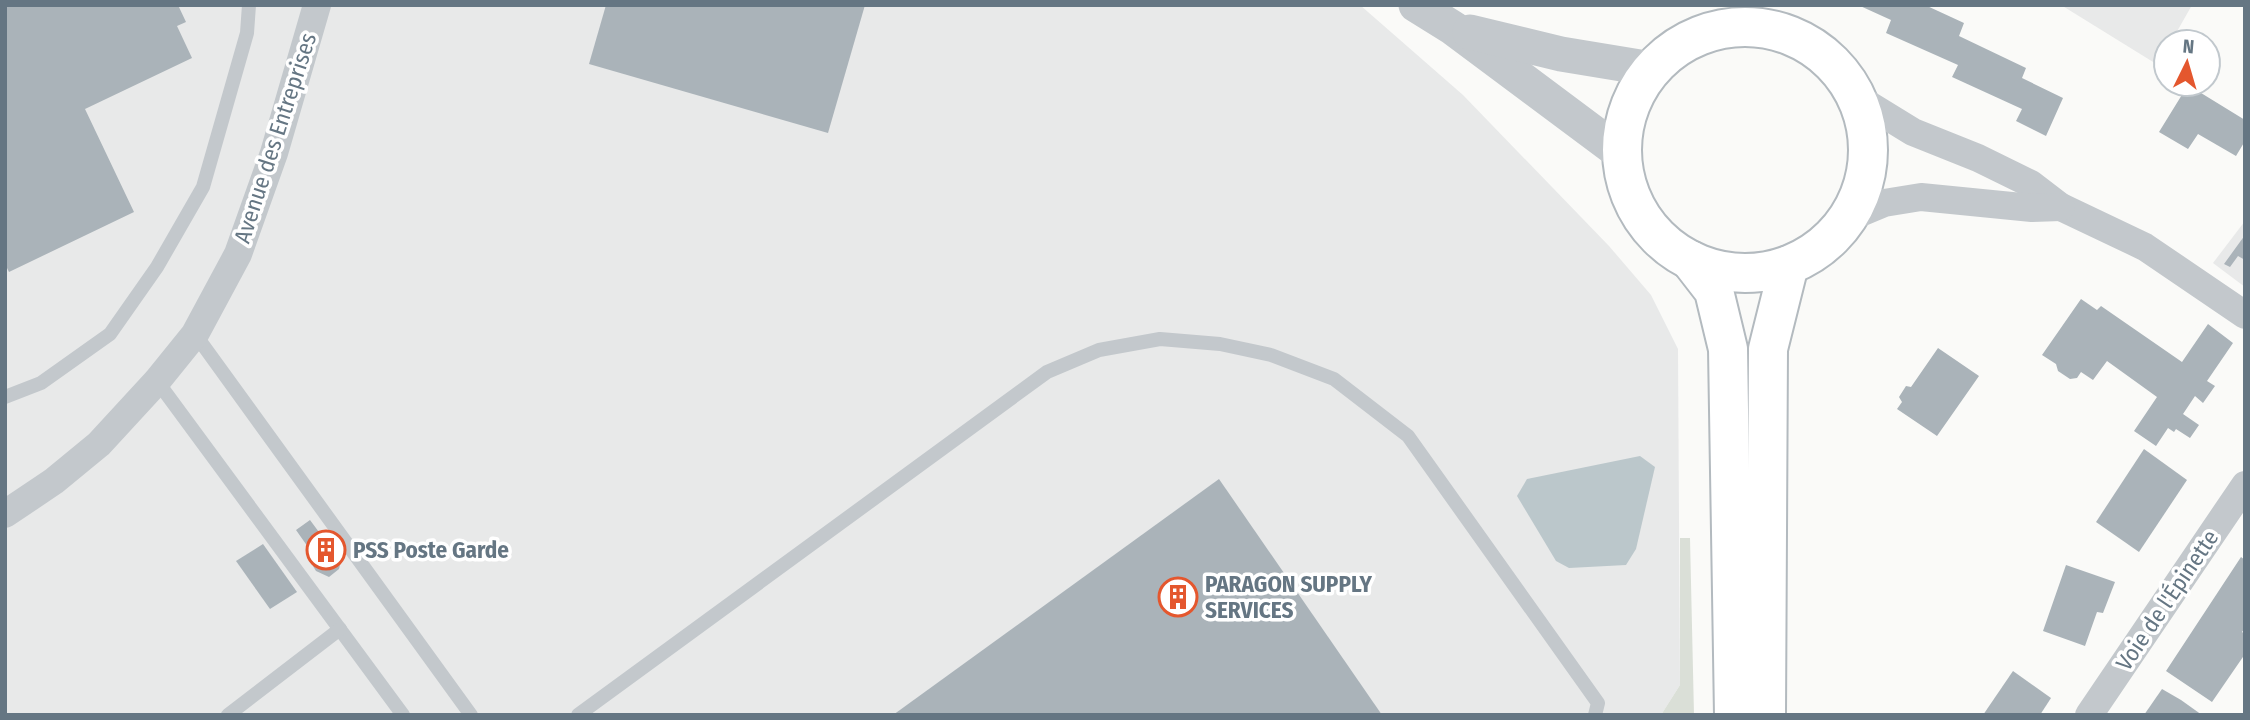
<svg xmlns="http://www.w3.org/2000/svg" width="2250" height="720" font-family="'Fira Sans Condensed',sans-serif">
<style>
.built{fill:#e8e9e9}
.green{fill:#dadfd7}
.water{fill:#bbc7cb}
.building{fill:#aab3b9}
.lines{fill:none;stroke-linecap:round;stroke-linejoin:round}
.secondary-casing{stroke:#b3babf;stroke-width:42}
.service{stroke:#c3c8cc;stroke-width:14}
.minor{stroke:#c3c8cc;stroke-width:28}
.tertiary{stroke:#c3c8cc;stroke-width:35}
.secondary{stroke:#fff;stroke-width:38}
.labels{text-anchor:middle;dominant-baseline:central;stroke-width:7;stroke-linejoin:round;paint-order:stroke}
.street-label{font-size:23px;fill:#657683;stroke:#fff}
.poi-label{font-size:23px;font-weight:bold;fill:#657683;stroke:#fff;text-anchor:start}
</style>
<rect width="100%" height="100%" fill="#fafaf8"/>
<g class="built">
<polygon points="5,5 1360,5 1463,95 1609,246 1651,295 1678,349 1680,685 1661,715 5,715"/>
<polygon points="2061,5 2192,5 2171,42 2166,42 2166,50 2158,65"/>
<polygon points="2245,221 2245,287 2213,263"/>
</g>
<polygon class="green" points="1680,538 1690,538 1694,715 1661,715 1680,685"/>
<polygon class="water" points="1640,456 1655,467 1636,549 1626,565 1569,568 1556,561 1517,496 1527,479"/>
<g class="building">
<polygon points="5,5 178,5 186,22 177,26 192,58 85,109 134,212 9,272 5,264"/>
<polygon points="606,5 865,5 828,133 589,64"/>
<polygon points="1858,5 1925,5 1964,23 1959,36 2026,68 2022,78 2063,98 2046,136 2016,121 2022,109 1952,77 1958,65 1886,33 1891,20"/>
<polygon points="2188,85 2245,120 2245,141 2236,156 2198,134 2188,149 2159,132"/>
<polygon points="2245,235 2245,260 2238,256 2230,267 2224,264"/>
<polygon points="2081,299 2097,310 2101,306 2182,362 2208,324 2233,343 2207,381 2215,386 2203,403 2195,396 2183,414 2199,425 2190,438 2176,429 2174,432 2168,428 2156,446 2134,431 2157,397 2107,361 2093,380 2081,372 2077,378 2070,379 2058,371 2056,364 2042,355"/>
<polygon points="1938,348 1979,376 1937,436 1897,409 1902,402 1899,397 1906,386 1911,387"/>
<polygon points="2144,449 2187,480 2139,552 2096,522"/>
<polygon points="1219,479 1382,715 893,715"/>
<polygon points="310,520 330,547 337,544 343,553 339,569 329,577 316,571 310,561 315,557 296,530"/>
<polygon points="263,544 297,592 270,609 236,561"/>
<polygon points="2241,557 2245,560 2245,628 2242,632 2245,634 2245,654 2212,702 2166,671"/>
<polygon points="2066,565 2115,582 2103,613 2097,612 2085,646 2043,631"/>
<polygon points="2013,671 2051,698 2040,715 1983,715"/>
<polygon points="2162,689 2181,700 2202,715 2144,715"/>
</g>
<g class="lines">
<defs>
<g id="secondary">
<circle cx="1745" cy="150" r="123"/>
<polyline points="1690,260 1714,291 1728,349 1734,715"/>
<polyline points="1766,715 1768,349 1789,265"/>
</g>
</defs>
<use href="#secondary" class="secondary-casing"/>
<g class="service">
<polyline points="195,334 471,715"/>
<polyline points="157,381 403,715"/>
<polyline points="5,397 41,383 110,334 157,267 203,187 247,33 249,5"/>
<polyline points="228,715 340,629"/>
<polyline points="578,715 1047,372 1099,350 1160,339 1220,344 1271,355 1334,379 1408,436 1598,703 1595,715"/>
</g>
<g class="minor">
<polyline points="1856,97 1913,132 1978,158 2031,184 2061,207 2145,247 2245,315"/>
<polyline points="1848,218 1884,203 1921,197 2032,208 2061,207"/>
<polyline points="5,514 54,481 99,444 157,381 195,334 238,254 274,153 317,5"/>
<polyline points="2089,715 2245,485"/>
</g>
<g class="tertiary">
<polyline points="1416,5 1453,28 1622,154"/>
<polyline points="1470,32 1561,54 1652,69"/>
</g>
<use href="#secondary" class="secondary"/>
</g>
<defs>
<symbol id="building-ring" viewBox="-11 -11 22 22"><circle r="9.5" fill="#fff" stroke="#e4572e" stroke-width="1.5"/><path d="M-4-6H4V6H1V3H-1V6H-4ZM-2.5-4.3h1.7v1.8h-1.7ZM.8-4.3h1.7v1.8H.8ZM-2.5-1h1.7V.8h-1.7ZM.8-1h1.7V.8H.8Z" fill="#e4572e"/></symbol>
</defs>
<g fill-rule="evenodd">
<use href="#building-ring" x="304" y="528" width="44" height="44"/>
<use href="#building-ring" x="1156" y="575" width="44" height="44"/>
</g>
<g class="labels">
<g class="street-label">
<text transform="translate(275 138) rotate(-72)">Avenue des Entreprises</text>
<text transform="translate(2167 600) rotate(-56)">Voie de l'Épinette</text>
</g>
<g class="poi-label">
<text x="353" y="550">PSS Poste Garde</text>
<text x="1205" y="584">PARAGON SUPPLY<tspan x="1205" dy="26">SERVICES</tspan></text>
</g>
</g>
<rect width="2250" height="720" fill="none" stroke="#657683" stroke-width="14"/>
<g transform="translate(2187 63) rotate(5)"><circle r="33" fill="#ffffff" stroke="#c1c8cd" stroke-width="2"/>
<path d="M0-5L12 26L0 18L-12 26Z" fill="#e4572e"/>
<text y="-10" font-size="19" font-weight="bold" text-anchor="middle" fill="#657683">N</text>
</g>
</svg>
